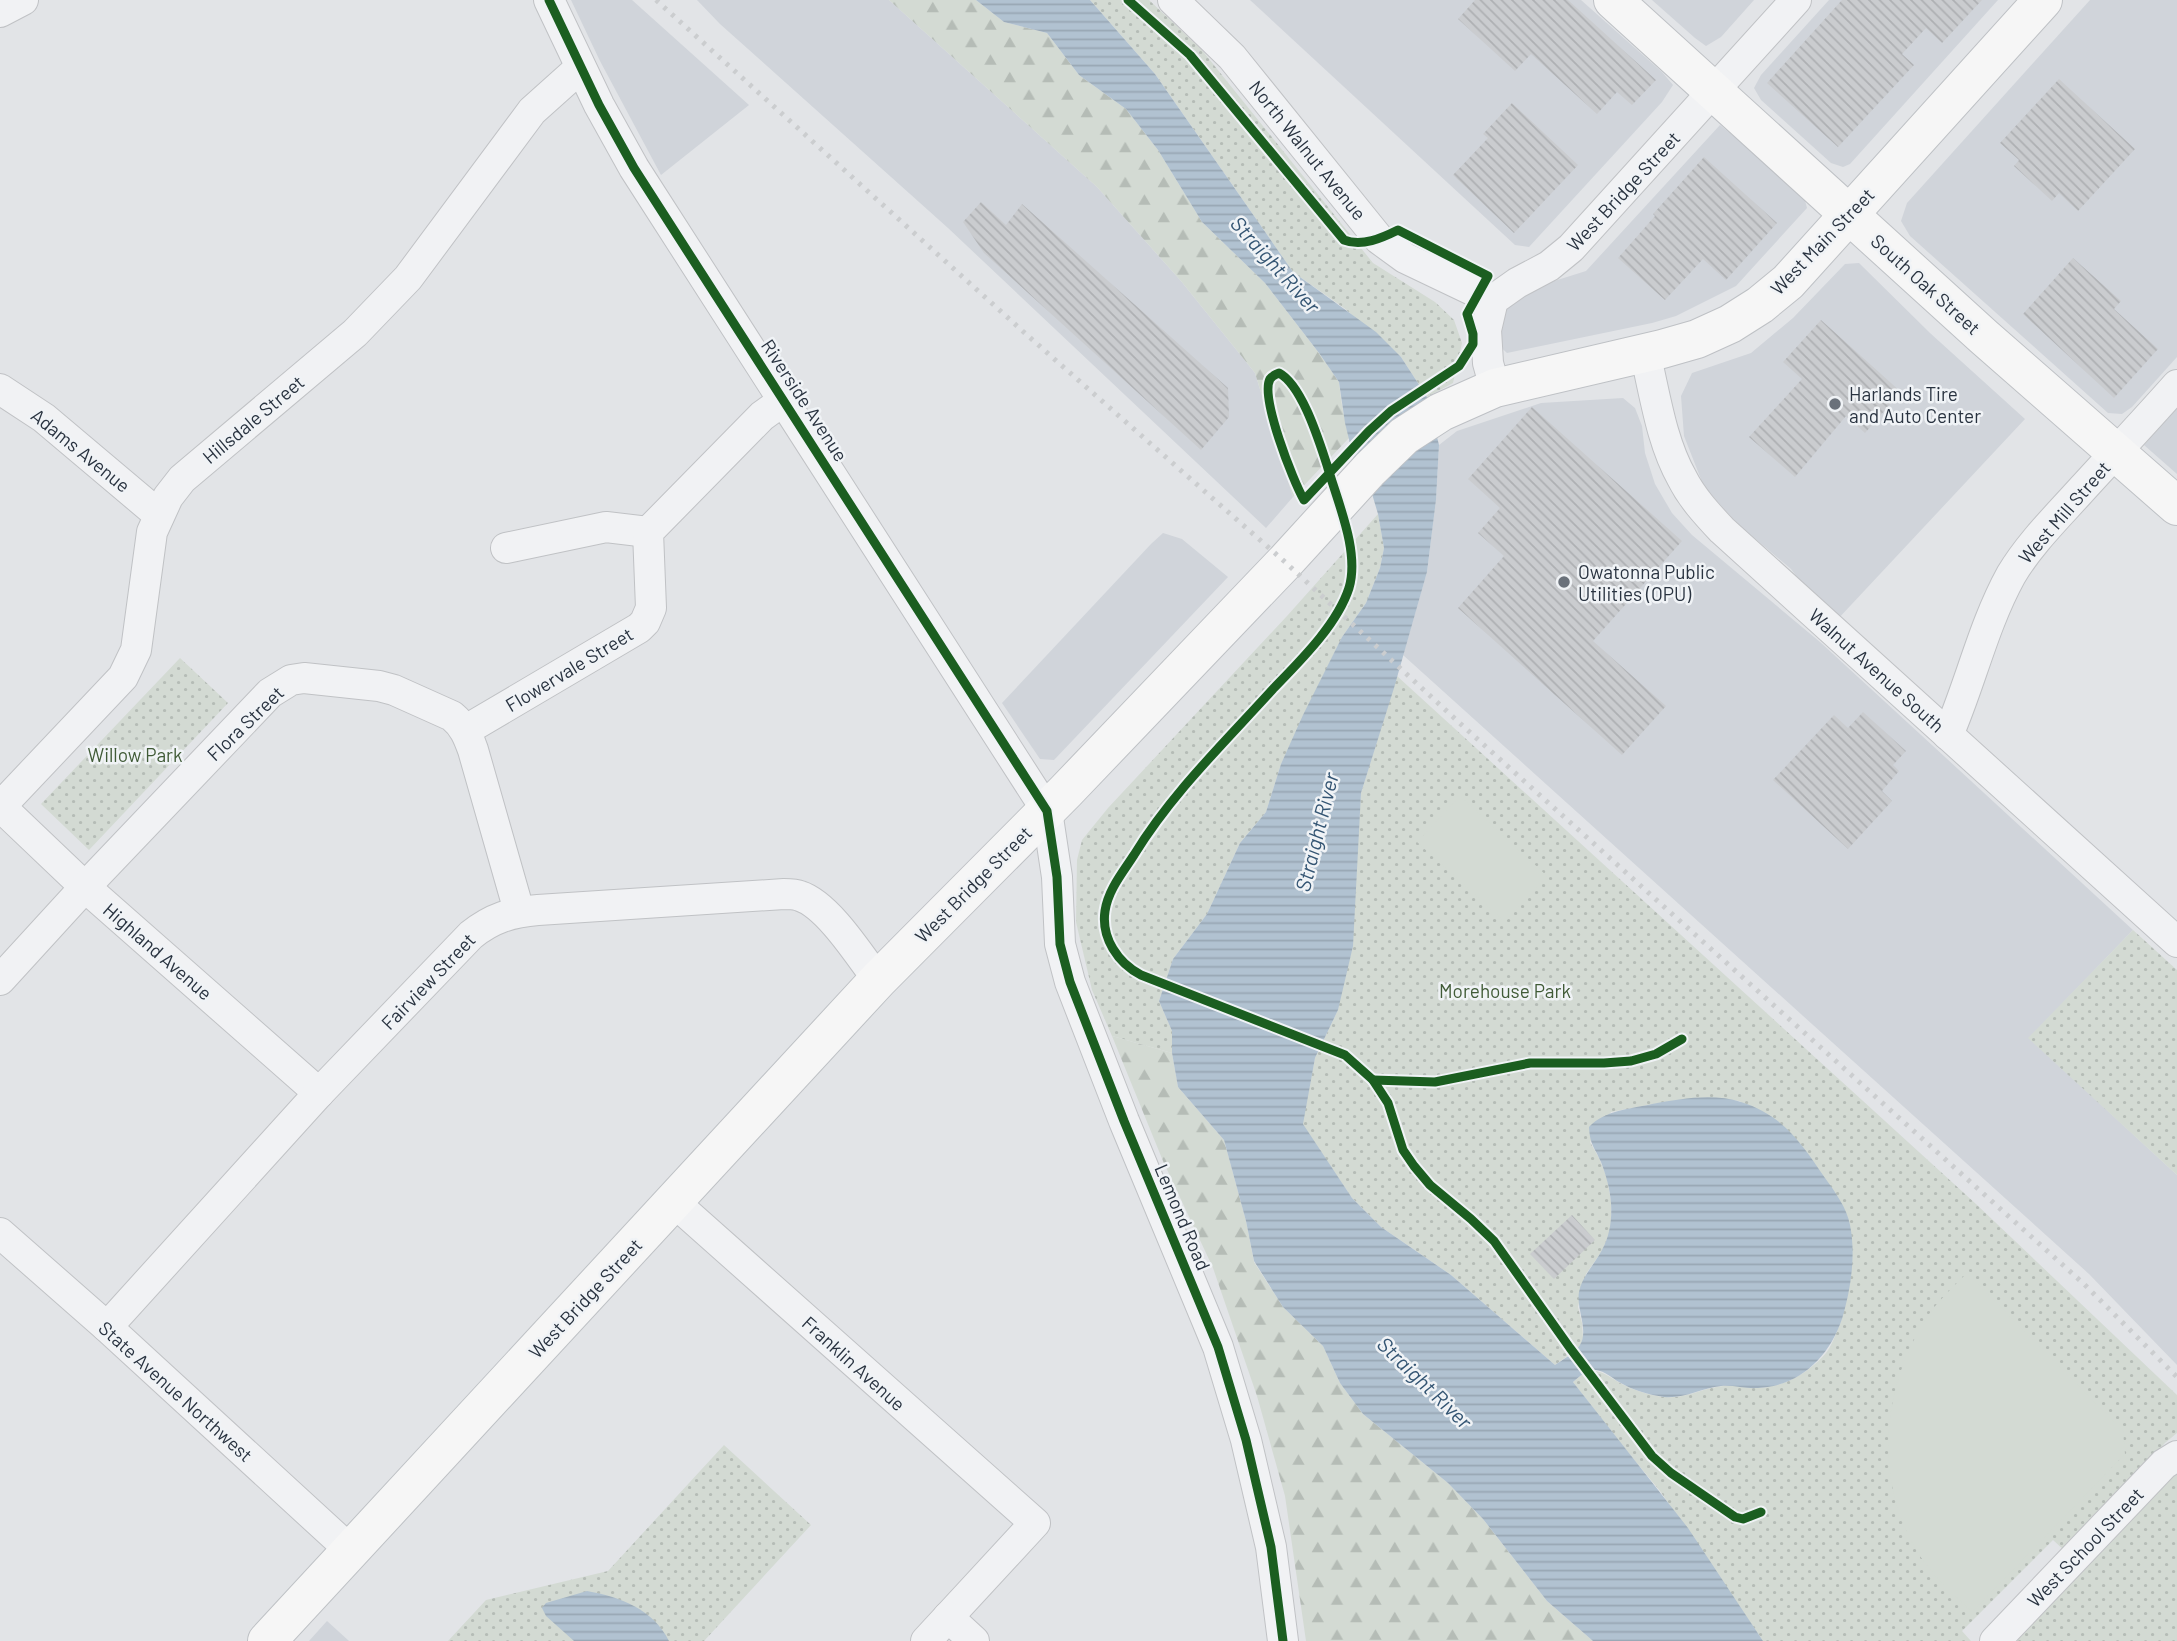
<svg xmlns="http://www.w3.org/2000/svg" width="2177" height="1641" font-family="Barlow,sans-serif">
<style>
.built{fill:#d0d4da}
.grass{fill:url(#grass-dots)}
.forest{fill:url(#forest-firs)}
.pitch{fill:#d3dad3}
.water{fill:url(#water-rules)}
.building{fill:url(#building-back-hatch)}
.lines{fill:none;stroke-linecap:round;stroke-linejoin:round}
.minor-casing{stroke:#c0c2c5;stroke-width:32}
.major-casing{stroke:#bec1c5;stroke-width:40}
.minor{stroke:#f1f2f4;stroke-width:30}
.major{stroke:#f6f6f6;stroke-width:38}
.rail{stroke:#cbcdcf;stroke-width:5;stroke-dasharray:3.5 7;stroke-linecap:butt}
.cycleway-casing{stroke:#f0f3f6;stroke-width:13}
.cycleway{stroke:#1b5e20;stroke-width:9}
.poi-dot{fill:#6a717a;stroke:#f0f3f6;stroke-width:2.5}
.labels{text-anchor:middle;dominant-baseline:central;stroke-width:5;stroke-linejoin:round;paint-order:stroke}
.street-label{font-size:19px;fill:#293340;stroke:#f0f3f6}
.poi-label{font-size:19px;fill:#293340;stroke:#f0f3f6;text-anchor:start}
.park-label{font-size:19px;fill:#405b37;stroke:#f0f3f6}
.water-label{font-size:21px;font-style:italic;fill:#345573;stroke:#f0f3f6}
</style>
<defs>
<pattern id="grass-dots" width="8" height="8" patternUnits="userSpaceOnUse" patternTransform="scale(1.75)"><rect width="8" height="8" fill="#d3dad3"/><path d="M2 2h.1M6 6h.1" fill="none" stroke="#b5bcb6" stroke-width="1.8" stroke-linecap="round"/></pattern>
<pattern id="forest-firs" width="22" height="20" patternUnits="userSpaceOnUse" patternTransform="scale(1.75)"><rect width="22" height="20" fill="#d3dad3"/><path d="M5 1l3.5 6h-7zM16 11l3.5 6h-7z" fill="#b5bcb6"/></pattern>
<pattern id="water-rules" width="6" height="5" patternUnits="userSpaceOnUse" patternTransform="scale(1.75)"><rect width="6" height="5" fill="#b1c2d1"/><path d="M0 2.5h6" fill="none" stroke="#98a7b4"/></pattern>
<pattern id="building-back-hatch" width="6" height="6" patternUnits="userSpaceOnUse" patternTransform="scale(1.75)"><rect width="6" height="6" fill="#cacccf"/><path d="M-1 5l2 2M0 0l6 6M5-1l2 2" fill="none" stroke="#aeb0b3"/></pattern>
</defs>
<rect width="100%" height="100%" fill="#e2e4e7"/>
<g class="built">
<polygon points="571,0 632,0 749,105 661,175 600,61"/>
<polygon points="697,0 889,0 1097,187 1181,281 1255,373 1293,497 1266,528 948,228 720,24"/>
<polygon points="1250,0 1581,0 1662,72 1673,85 1662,102 1529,247 1515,245"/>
<polygon points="1652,0 1754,0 1721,37 1706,46 1695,38"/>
<polygon points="1829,0 1998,0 1850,164 1843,167 1831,163 1761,100 1754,88 1761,75"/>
<polygon points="2090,0 2177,0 2177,357 2132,407 2122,414 2108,413 1910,236 1901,221 1907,203"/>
<polygon points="1720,125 1803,193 1807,208 1736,286 1676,316 1652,323 1507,353 1493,340 1499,309 1519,292 1586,271"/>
<polygon points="1859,263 1930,333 2025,419 1837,620 1806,589 1791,569 1740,526 1704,487 1684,436 1681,396 1692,373 1751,353 1793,318 1845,264"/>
<polygon points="1623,398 1635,408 1642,426 1645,453 1655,484 1672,513 1692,535 1820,642 2133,930 2029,1038 2177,1175 2177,1365 2089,1274 1403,655 1427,572 1436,500 1439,445 1457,431 1541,403"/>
<polygon points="2177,408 2177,474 2144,445"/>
<polygon points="1163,533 1182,539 1228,577 1054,760 1040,759 1002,703 1151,544"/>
<polygon points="327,1621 349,1641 309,1641"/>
</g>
<g class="grass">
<polygon points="1090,0 1149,0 1201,49 1373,263 1435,302 1454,320 1462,343 1453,383 1427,397 1401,357 1344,308 1293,272 1155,74"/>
<polygon points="1378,514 1384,548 1380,568 1366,603 1342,637 1281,764 1266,812 1240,843 1207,914 1173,959 1159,1001 1172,1031 1172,1053 1112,1036 1092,990 1076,922 1077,860 1082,840 1108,808 1287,616"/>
<polygon points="180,658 228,703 89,850 41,804"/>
<path d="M 1397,676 L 1976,1204 L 2177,1395 L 2177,1433 L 2165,1443 L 2066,1552 L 2053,1540 L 1962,1631 L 1971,1641 L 1763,1641 L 1660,1491 L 1621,1444 L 1573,1382 C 1593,1364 1600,1371 1620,1383 C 1633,1390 1651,1396 1666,1397 C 1686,1399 1704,1387 1724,1386 C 1734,1385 1745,1388 1756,1388 C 1782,1388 1809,1373 1826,1353 C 1833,1344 1837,1330 1842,1319 L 1740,1101 C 1691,1095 1658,1103 1611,1112 L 1590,1142 L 1599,1158 L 1607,1178 L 1611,1201 L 1611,1229 L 1602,1251 L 1586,1274 L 1578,1307 L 1582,1323 L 1583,1338 L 1580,1347 L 1555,1365 L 1451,1275 L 1381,1227 L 1352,1198 L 1302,1124 L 1315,1058 L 1338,1010 L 1357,844 L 1361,793 Z"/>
<polygon points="2133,930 2177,970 2177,1175 2028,1038"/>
<polygon points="724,1445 811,1525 704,1641 448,1641 486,1600 608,1571"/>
<polygon points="2177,1472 2177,1641 2014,1641"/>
</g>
<g class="forest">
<polygon points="889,0 976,0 1004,22 1047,33 1079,75 1126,109 1158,150 1202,222 1265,283 1319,353 1339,382 1342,406 1349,438 1293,497 1255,373 1181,281 1097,187"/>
<polygon points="1112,1036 1172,1053 1178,1087 1224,1140 1246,1221 1254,1262 1283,1307 1323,1346 1340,1383 1363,1414 1448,1483 1483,1519 1547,1601 1593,1641 1306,1641 1285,1496 1257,1396 1213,1268 1163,1161"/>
</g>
<g class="pitch">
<polygon points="1460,796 1547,876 1505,922 1417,842"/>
<path d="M 1967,1273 L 2123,1431 L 2125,1454 L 1972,1612 C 1953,1594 1934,1577 1920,1556 C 1873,1483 1881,1388 1927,1317 C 1938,1301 1953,1287 1967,1273 Z"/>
</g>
<g class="water">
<path d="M 976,0 L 1090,0 L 1155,74 L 1293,272 L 1376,332 L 1401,357 L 1427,397 L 1439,445 L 1436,500 L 1427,572 L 1394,688 L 1361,793 L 1353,946 L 1338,1010 L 1315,1058 L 1303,1124 L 1352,1198 L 1381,1227 L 1451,1275 L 1555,1365 C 1562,1360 1575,1353 1580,1345 C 1589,1330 1576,1309 1579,1292 C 1582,1276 1595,1264 1602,1250 C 1610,1235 1612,1220 1611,1203 C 1610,1189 1606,1175 1601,1162 C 1594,1146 1590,1145 1589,1127 C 1605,1110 1630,1109 1652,1104 C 1680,1099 1713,1093 1741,1102 C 1783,1115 1802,1144 1825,1178 C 1835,1192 1847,1208 1850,1225 C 1856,1255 1851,1289 1842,1319 C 1829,1357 1800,1386 1758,1388 C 1746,1389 1734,1385 1721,1386 C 1702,1388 1684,1399 1664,1397 C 1650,1395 1632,1390 1619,1382 C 1612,1378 1605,1371 1596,1370 C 1587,1370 1580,1376 1573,1382 L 1688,1528 L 1763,1641 L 1593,1641 L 1547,1601 L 1483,1519 L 1448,1483 L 1363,1414 L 1340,1383 L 1323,1346 L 1283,1307 L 1254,1261 L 1246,1221 L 1224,1140 L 1178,1087 L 1172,1053 L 1172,1031 L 1159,1001 L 1173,959 L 1207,914 L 1240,843 L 1266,812 L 1281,764 L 1303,715 L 1342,637 L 1366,603 L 1380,568 L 1384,548 L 1378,514 L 1367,477 L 1355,464 L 1345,423 L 1339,382 L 1319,353 L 1265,283 L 1202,222 L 1158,150 L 1126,109 L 1079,75 L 1047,33 L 1004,22 Z"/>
<path d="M 587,1591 C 620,1597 653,1609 669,1641 L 574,1641 L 546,1616 L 542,1608 L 546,1603 Z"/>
</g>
<g class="building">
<polygon points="1475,0 1568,0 1656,80 1632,105 1617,92 1597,114 1531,54 1515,71 1458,19"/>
<polygon points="1842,0 1982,0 1942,43 1926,28 1902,54 1914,65 1838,147 1767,83"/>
<polygon points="2059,79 2135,149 2078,211 2059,193 2052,201 2014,166 2019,160 2000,143"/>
<polygon points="1512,103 1578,165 1514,233 1453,175 1488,138 1483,134"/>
<polygon points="1704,157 1777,223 1726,280 1703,259 1665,300 1618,258 1655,216 1653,214"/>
<polygon points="981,202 1006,225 1022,204 1228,388 1229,417 1201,450 984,253 963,222"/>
<polygon points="2073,258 2121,301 2114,309 2158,349 2114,398 2023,314"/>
<polygon points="1821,320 1901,392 1865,433 1846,416 1795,477 1749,437 1802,379 1783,362"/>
<polygon points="1532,407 1682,541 1593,641 1666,706 1622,755 1458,608 1504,556 1478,533 1500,508 1468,479"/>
<polygon points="1863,712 1906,751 1893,765 1899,771 1882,791 1892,801 1848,849 1773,780 1834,715 1848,728"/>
<polygon points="1572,1215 1595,1240 1554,1279 1530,1254"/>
</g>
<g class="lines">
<defs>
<g id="minor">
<polyline points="549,0 599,105 634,168 1047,811 1057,877 1060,944 1070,982 1124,1121 1218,1347 1246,1440 1271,1547 1283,1641"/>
<polyline points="1173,0 1232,57 1379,239 1405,258 1493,300"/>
<polyline points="0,12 23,0"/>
<path d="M 1645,353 C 1655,394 1661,441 1682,478 C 1692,498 1707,514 1722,530 L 2177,942"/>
<polyline points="1495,388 1488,363 1486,330 1493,300 1517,283 1549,266 1571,248 1796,0"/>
<polyline points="0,389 44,418 159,515"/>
<polyline points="506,548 606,527 648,532"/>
<polyline points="466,730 639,628 645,622 651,608 648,532 762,416 784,400"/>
<path d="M 1948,735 C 1971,682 1983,626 2011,575 C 2030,543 2058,516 2083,488 C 2114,454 2146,420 2177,385"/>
<polyline points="0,806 85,887 319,1093"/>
<polyline points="0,807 123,677 136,650 152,532 168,497 182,479 355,333 408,278 532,111 580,68"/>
<path d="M 0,980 L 85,887 L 270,693 L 291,680 L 304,678 L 379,686 L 394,690 L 452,716 C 464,726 468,736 473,750 L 519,911"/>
<polyline points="674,1202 1035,1523 926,1641"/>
<polyline points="0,1233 107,1327 350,1550"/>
<path d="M 107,1327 L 319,1093 L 471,935 C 492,918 512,912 538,910 L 784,894 C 789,894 795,894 800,896 C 828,905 860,956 878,980"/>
<polyline points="948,1617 974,1641"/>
<polyline points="1995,1641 2164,1464 2177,1456"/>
</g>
<g id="major">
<polyline points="1613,0 1984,337 2177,506"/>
<polyline points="267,1641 878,980 1066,791 1285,562 1370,469 1404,436 1441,412 1495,388 1662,349 1697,339 1730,324 1760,305 1788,282 2043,0"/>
</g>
</defs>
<use href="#minor" class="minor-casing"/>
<use href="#major" class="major-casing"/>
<use href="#minor" class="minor"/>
<use href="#major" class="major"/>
<polyline class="rail" points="656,0 1027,335 1285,562 1464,727 2084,1284 2177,1377"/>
<defs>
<g id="cycleway">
<polyline points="549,0 599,105 634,168 1047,811 1057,877 1060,944 1070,982 1124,1121 1218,1347 1246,1440 1271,1547 1283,1641"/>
<path d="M 1128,0 L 1190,55 L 1344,240 C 1362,247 1382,238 1398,230 L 1488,276 L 1467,314 L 1473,334 L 1473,344 L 1459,366 L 1391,411 L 1369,431 L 1304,500 C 1293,481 1260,397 1270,379 C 1273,375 1275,375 1279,373 C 1302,385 1319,441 1327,465 C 1337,501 1360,551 1349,588 C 1337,625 1300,661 1273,689 C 1225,742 1172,793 1134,855 C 1123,872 1108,890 1105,911 C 1101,938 1118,963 1141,975 L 1345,1055 L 1373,1080 L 1388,1103 L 1403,1150 L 1414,1166 L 1430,1185 L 1471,1219 L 1494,1241 L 1570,1348 L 1652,1456 L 1671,1473 L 1735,1517 L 1743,1519 L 1761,1512"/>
<polyline points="1373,1080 1435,1082 1530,1063 1604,1063 1631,1061 1656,1054 1682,1039"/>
</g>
</defs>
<use href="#cycleway" class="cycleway-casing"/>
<use href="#cycleway" class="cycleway"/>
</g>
<g class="poi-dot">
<circle cx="1835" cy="404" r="7"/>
<circle cx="1564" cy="582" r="7"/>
</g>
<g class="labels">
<g class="street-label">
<text transform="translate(1308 150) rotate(51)">North Walnut Avenue</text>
<text transform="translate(1623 191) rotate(-47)">West Bridge Street</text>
<text transform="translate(1822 241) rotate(-46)">West Main Street</text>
<text transform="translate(1926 284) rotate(42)">South Oak Street</text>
<text transform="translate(805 400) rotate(57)">Riverside Avenue</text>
<text transform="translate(253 419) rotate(-40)">Hillsdale Street</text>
<text transform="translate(81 450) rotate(39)">Adams Avenue</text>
<text transform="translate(2064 512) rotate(-49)">West Mill Street</text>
<text transform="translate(569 669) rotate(-31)">Flowervale Street</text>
<text transform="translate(1877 670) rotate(42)">Walnut Avenue South</text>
<text transform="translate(245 723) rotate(-44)">Flora Street</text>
<text transform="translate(973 884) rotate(-45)">West Bridge Street</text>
<text transform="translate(158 951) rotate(41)">Highland Avenue</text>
<text transform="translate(428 981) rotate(-46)">Fairview Street</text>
<text transform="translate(1183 1217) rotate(67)">Lemond Road</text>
<text transform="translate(585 1298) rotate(-47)">West Bridge Street</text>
<text transform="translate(854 1363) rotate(42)">Franklin Avenue</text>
<text transform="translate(176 1391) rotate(42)">State Avenue Northwest</text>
<text transform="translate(2085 1547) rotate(-46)">West School Street</text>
</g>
<g class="poi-label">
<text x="1849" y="393">Harlands Tire<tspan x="1849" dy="22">and Auto Center</tspan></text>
<text x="1578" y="571">Owatonna Public<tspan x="1578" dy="22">Utilities (OPU)</tspan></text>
</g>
<g class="park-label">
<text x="135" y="754">Willow Park</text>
<text x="1505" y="990">Morehouse Park</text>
</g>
<g class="water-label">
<text transform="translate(1276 264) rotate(48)">Straight River</text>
<text transform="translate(1316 832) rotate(-76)">Straight River</text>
<text transform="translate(1425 1382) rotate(44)">Straight River</text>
</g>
</g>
</svg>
